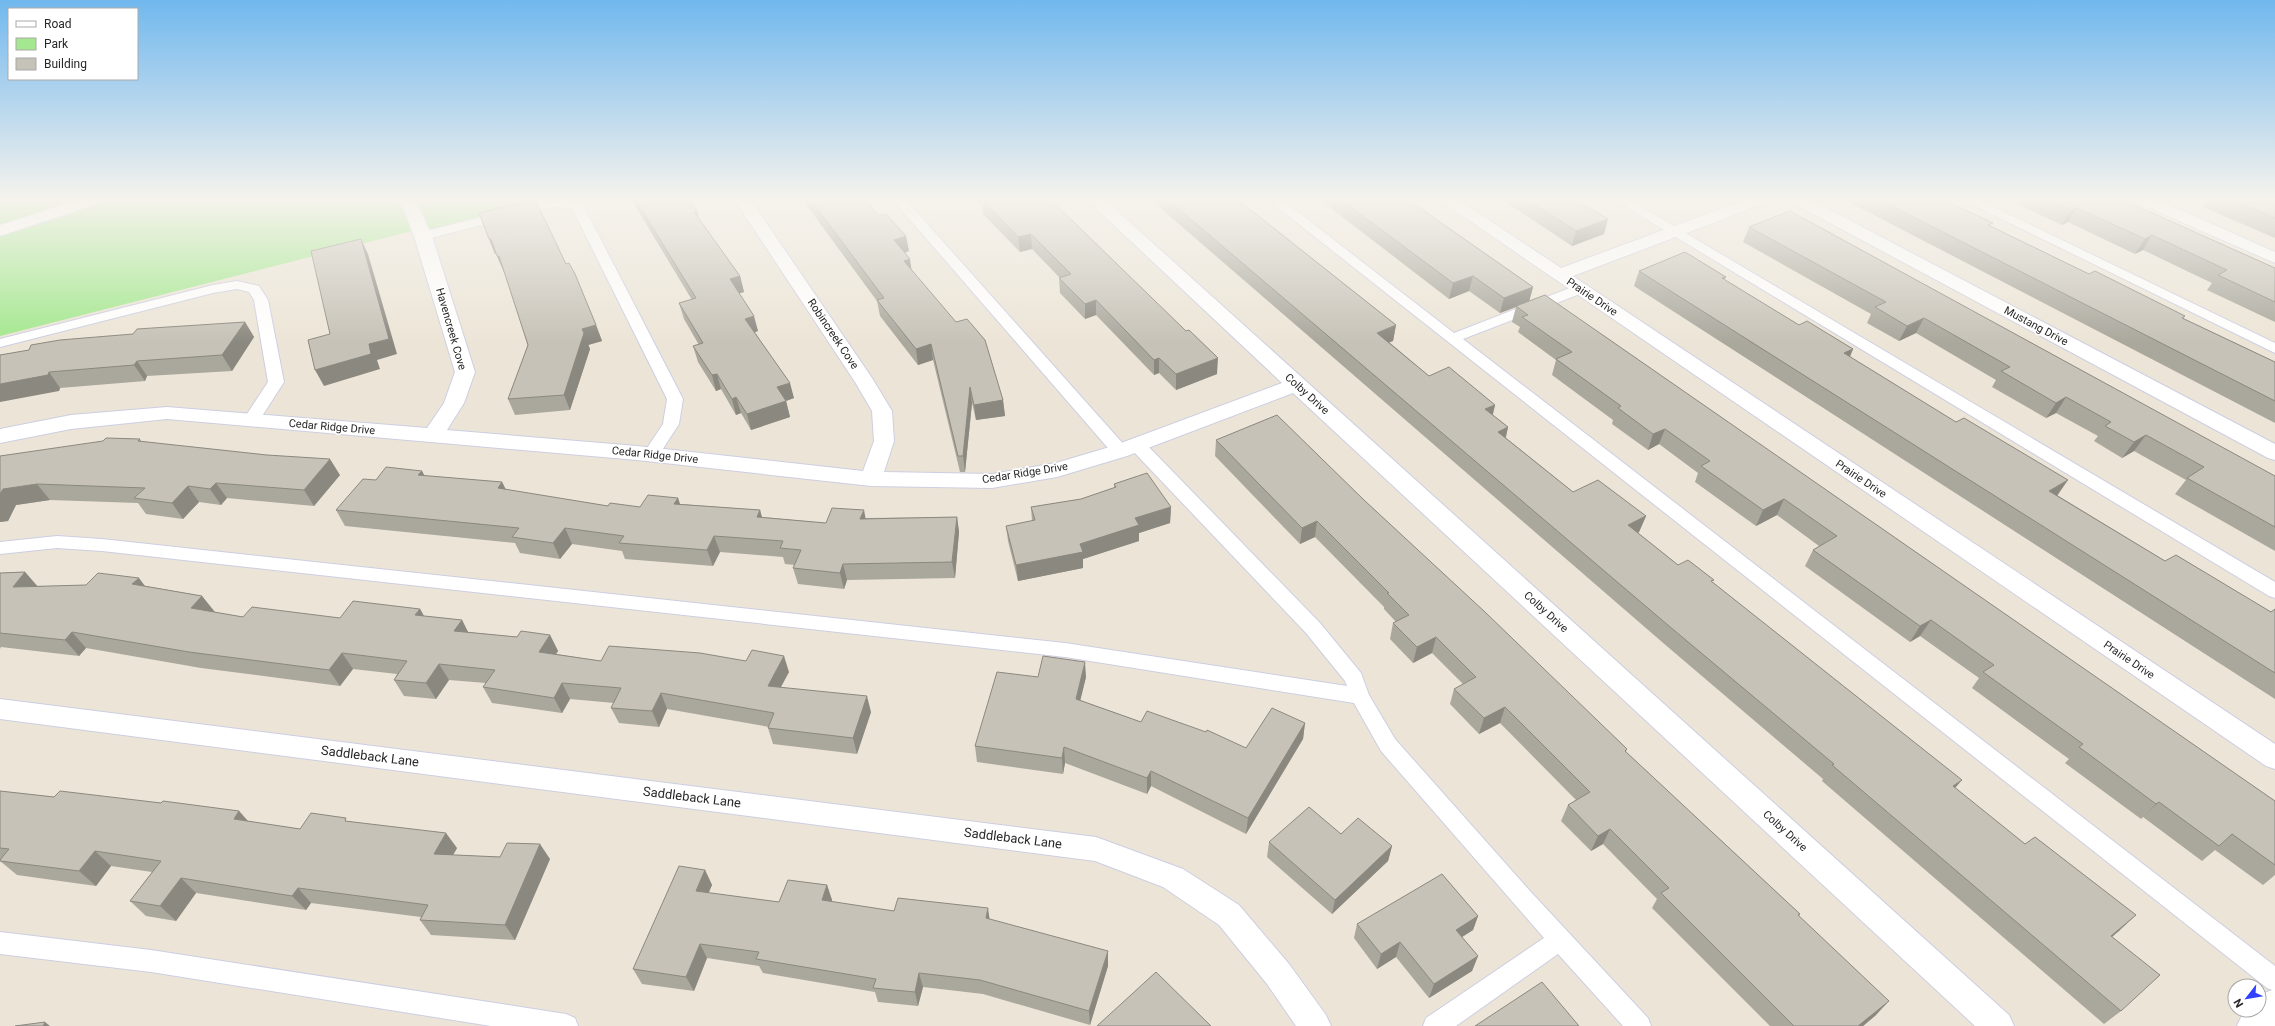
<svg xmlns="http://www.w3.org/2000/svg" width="2275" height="1026" font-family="Roboto,sans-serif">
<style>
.green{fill:#a3e88e}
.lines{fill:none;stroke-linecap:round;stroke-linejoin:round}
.lane-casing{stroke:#cccee2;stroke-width:2}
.street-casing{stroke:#cccee2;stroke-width:2}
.secondary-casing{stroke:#cccee2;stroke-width:2}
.lane{fill:#fff;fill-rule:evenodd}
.street{fill:#fff;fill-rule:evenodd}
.secondary{fill:#fff;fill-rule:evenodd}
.wall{fill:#aaa79d}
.shaded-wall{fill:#8b8880}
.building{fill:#c6c2b7;stroke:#8b8880}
.labels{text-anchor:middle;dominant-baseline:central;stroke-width:3.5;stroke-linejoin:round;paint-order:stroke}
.street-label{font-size:11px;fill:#272727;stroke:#fff}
.near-street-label{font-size:13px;fill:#272727;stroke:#fff}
</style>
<rect width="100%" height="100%" fill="#ece5d7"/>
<polygon class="green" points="0,199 557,199 430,230 428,227 0,336"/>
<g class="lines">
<defs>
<g id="lane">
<polygon points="554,199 577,201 583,205 683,399 679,424 657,458 645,458 643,454 663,424 667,399 572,208 554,207 423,240 416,236 418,233"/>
<polygon points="892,199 905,199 1126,447 1128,451 1126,455 1114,455"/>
<polygon points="1267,199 1281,199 1454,333 1575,286 1585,286 1587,289 1585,292 1463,339 2275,966 2275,991 2267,988"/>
<polygon points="1613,199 1628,199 2275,582 2275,598 2269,596"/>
<polygon points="1961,199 1977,199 2275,343 2275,353"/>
<polygon points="237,281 259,286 268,300 284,382 257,424 245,424 243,420 268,382 254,300 249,292 237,289 213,293 0,347 0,339 213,285"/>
<polygon points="1137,440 1143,441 1320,623 1361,673 1369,695 1395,739 1530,891 1648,1018 1651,1026 1623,1026 1558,954 1456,1026 1423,1026 1426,1018 1544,938 1381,751 1354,703 1065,657 102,551 57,548 0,554 0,542 57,536 102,539 1065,643 1347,686 1345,681 1306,633 1131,449 1129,445 1131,441"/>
<polygon points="0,932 151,950 566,1014 575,1018 578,1026 491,1026 151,972 0,954"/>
</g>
<g id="street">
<polygon points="395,199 413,199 418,205 432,236 475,372 464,403 447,430 637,446 863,471 874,441 872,411 855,382 734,199 750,199 872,378 892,411 894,441 884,472 992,474 1056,463 1113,446 1282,383 1086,199 1104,199 2009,1015 2014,1026 1975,1026 1293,393 1127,456 1057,477 992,488 871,486 637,460 167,419 71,429 0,443 0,429 71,415 167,407 427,428 444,403 455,372 414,236 403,207"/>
<polygon points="1438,199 1457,199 1561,268 1747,199 1770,199 1768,202 1573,276 2275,744 2275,769 2266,766"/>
<polygon points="1789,199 1809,199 2275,444 2275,460 2268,458 1791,202"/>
<polygon points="2134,199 2156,199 2275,252 2275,263 2136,202"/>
<polygon points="0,699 1096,837 1183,869 1239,905 1289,964 1326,1015 1331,1026 1296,1026 1267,984 1219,925 1163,887 1095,861 0,719"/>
<polygon points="2275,989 2275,1026 2237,1026 2242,1015 2247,1010 2259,1010 2259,998 2264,993"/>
</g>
<polygon id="secondary" points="81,199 105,199 103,202 0,236 0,225"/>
</defs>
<use href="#lane" class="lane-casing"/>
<use href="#street" class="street-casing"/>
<use href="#secondary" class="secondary-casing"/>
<use href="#lane" class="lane"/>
<use href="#street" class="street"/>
<use href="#secondary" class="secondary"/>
</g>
<g class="wall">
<polygon points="631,199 689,199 697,211 699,219 740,276 744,292 739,293 758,331 755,332 794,398 786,401 790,417 751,430 741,413 736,415 721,389 716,391 698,362 693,346 699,345 684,319 679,303 692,300"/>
<polygon points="802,199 864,199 909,251 905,253 912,270 1003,400 1005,416 976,420 972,403 965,472 960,472 933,360 918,365 880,316 877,301"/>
<polygon points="975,199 1050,199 1217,374 1176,390 1159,373 1154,375 1096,315 1085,319 1060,293 1059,278 1060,278 1032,249 1020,252 983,214 983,207"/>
<polygon points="1150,199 1237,199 1396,325 1393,341 1389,342 1429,376 1495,405 1493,415 1508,427 1506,438 1573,492 1646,516 1639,532 1638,533 1678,565 1713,583 1955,788 2120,930 2112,937 2121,1011 2104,1024 1822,781 1823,779 1662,642"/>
<polygon points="1319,199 1407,199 1533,287 1529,301 2275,801 2275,875 2263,885 2215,850 2202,861 2143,817 2141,819 2065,763 2069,759 1972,688 1979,678 1920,636 1910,642 1805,566 1813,550 1819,546 1777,515 1756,526 1695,482 1698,473 1659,444 1648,450 1612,424 1613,420 1552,375 1556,360 1518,332 1520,327 1512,322 1516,307 1500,313 1469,291 1449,299"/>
<polygon points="1501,199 1575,199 1604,234 1572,246"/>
<polygon points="1843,199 1942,199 1991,226 2089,274 2185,316 2183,318 2275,362 2275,423"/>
<polygon points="2014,199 2121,199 2275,268 2275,322 2207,290 2212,283 2143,250 2135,254 2068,222 2062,225 2017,204 2019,202"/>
<polygon points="2208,199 2275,199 2275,238 2203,207"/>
<polygon points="1749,227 2275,476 2275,551 2175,494 2186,480 2134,451 2122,458 2094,441 2098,436 2056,413 2046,418 1992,387 1996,380 1916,333 1899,341 1867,323 1871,314 1743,242"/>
<polygon points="489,239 566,264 596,325 602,341 588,345 590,349 570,410 515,415 508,399 528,345 504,271 504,272 496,254 495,254"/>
<polygon points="1639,271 1726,277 1724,280 1799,325 1853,349 1850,357 2057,495 2165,561 2271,612 2275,609 2275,699 1634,286"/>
<polygon points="245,322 254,337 232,371 147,376 145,381 60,388 59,391 0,355 133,334"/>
<polygon points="140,439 141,441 340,475 314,506 227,498 221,505 199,502 183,519 146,514 138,503 50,500 16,505 8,521 0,522 0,456"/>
<polygon points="1216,440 1364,500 1627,749 1626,752 1800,914 1799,916 1876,1015 1863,1026 1770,1026 1652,908 1657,899 1603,844 1591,851 1561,821 1568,805 1576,800 1500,723 1479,734 1450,704 1454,689 1463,684 1432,653 1413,663 1390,639 1393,623 1396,622 1384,609 1384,607 1315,537 1300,544 1215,456"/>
<polygon points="422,471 424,476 502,482 506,490 608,506 640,507 678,498 680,504 760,510 762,517 826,523 866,518 957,517 959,532 955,578 847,580 844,589 798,584 793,568 795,565 785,564 783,557 720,552 713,566 625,559 622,551 572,544 560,559 520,553 515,543 345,526 336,510 376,480"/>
<polygon points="1114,484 1171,507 1170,523 1139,533 1139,541 1083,559 1083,568 1018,581 1008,541 1006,526 1032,521 1031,507 1081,499 1114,488"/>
<polygon points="25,572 37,586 146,586 202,596 214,612 243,617 340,618 420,609 424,616 462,620 468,632 517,637 550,635 558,651 556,654 601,661 789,672 781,687 871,712 857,754 773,744 768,728 769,727 667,709 659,727 619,723 611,708 614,703 570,699 562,713 492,703 483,687 486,683 449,680 436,699 404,696 394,680 397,674 353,669 340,686 201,668 86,648 79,656 1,647 0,649 0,573"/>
<polygon points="1038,677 1086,677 1080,700 1141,722 1246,748 1305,723 1303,739 1246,834 1151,786 1147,794 1065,763 1063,774 977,762 975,746"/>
<polygon points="0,791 54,797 161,803 239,811 248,821 300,829 349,821 457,848 453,855 550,859 515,940 431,935 420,920 421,917 311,903 306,910 196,893 176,921 146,916 130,901 152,872 111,866 96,886 17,875 0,861"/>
<polygon points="1341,834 1392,846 1388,861 1332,914 1267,857 1269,842"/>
<polygon points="705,870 712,885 708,893 779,902 827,885 832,900 831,902 894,911 990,919 1108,966 1090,1025 983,994 923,987 918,1006 878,1002 875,992 763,973 759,966 707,958 694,991 642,984 633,969"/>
<polygon points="1478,916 1473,930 1462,937 1478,956 1472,971 1429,998 1396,957 1377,969 1354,938 1357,924"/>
</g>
<g class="shaded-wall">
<polygon points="2077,208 2068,222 2062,225 2071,210"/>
<polygon points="697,211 701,226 694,212"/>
<polygon points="1608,219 1604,234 1572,246 1576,231"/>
<polygon points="1031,234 1032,249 1020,252 1018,237"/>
<polygon points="2152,235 2143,250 2135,254 2145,239"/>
<polygon points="906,236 909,251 896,255 894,240"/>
<polygon points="361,239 368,254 397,354 377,360 380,369 324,386 315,370 369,344"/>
<polygon points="489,239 491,239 497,254 495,254"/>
<polygon points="497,256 499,256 505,271 504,272"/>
<polygon points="910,259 912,274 904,261"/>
<polygon points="740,276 744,292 734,295 730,279"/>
<polygon points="1473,276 1469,291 1449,299 1453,283"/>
<polygon points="1533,287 1529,302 1516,306 1516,307 1500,313 1504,298"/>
<polygon points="1096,300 1096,315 1085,319 1085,304"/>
<polygon points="754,316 758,331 749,334 745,319"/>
<polygon points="1924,318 1916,333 1899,341 1907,326"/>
<polygon points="245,322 254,337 232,371 222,355"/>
<polygon points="596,325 602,341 588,345 582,329"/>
<polygon points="1396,325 1393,341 1374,348 1377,333"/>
<polygon points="584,333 590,349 570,410 564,395"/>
<polygon points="931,344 933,360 918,365 916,349"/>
<polygon points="1853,349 1846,365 1844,353"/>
<polygon points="1159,358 1159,373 1154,375 1154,360"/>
<polygon points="1218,358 1217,374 1176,390 1176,374"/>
<polygon points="137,361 147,376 145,381 134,365"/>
<polygon points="49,372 60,388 59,391 0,402 0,384"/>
<polygon points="717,374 721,389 716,391 712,375"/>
<polygon points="790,383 794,398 780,403 777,387"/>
<polygon points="970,387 972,403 965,472 963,456"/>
<polygon points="736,397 741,413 736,415 732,399"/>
<polygon points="2066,397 2056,413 2046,418 2056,403"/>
<polygon points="1003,400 1005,416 976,420 974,405"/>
<polygon points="786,401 790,417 751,430 747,414"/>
<polygon points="1495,405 1491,420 1485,409"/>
<polygon points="1508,427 1504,443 1498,432"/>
<polygon points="1665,429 1659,444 1648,450 1653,434"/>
<polygon points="2146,435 2134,451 2122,458 2134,442"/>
<polygon points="330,459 340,475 314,506 304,490"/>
<polygon points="422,471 430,486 418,475"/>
<polygon points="2068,480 2057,496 2049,491"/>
<polygon points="502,482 510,498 498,488"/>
<polygon points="216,483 227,498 221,505 210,489"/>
<polygon points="37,484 50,500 16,505 8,521 0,522 0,494 3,489"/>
<polygon points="188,486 199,502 183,519 172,503"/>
<polygon points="678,498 683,514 674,504"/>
<polygon points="1784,499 1777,515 1756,526 1763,510"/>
<polygon points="1171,507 1170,523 1139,533 1139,541 1083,559 1083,568 1018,581 1016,565 1135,518"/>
<polygon points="760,510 764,526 757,517"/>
<polygon points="864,510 867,526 860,519"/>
<polygon points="1646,516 1639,532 1622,541 1628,525"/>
<polygon points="957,517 959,532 955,578 952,562"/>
<polygon points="1317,521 1315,537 1300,544 1302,528"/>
<polygon points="565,528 572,544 560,559 553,543"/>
<polygon points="714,536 720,552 713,566 707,550"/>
<polygon points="843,564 847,580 844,589 840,573"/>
<polygon points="25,572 39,588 13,587"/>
<polygon points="139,578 151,594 132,584"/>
<polygon points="202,596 215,612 203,624 191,608"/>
<polygon points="420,609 429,625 415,615"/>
<polygon points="462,620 470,636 454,631"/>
<polygon points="1931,620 1920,636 1910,642 1920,626"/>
<polygon points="72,632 86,648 79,656 65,640"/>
<polygon points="550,635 558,651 547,668 539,652"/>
<polygon points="1436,637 1432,653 1413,663 1417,647"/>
<polygon points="342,653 353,669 340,686 329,670"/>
<polygon points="784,656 789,672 773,701 768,686"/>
<polygon points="1085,662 1086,677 1077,714 1076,699"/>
<polygon points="439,664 449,680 436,699 426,683"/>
<polygon points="562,683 570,699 562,713 554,698"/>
<polygon points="661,693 667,709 659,727 652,711"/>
<polygon points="867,696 871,712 857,754 853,738"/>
<polygon points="1505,707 1500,723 1479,734 1484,718"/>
<polygon points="1305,723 1303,739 1246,834 1248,818"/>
<polygon points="1064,747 1065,763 1063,774 1062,758"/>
<polygon points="1151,771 1151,786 1147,794 1147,778"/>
<polygon points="1962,780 1949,795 1953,786"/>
<polygon points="2159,802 2143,817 2141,819 2156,804"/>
<polygon points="239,811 253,827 234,819"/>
<polygon points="1610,829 1603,844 1591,851 1598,836"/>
<polygon points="446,833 457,848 445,869 434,854"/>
<polygon points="540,844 550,859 515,940 505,925"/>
<polygon points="1392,846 1388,861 1332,914 1335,900"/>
<polygon points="95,851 111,866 96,886 79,871"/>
<polygon points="705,870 712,885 703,906 696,891"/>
<polygon points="181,878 196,893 176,921 160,906"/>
<polygon points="827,885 832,900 827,915 822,900"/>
<polygon points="298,888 311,903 306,910 292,896"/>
<polygon points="988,908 990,922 986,918"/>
<polygon points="2136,915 2120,930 2096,950 2111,936"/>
<polygon points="1478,916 1473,930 1451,944 1456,930"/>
<polygon points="1400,942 1396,957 1377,969 1381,954"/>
<polygon points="700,944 707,958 694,991 686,977"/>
<polygon points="1108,951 1108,966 1090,1025 1089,1011"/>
<polygon points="1478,956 1472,971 1429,998 1434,984"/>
<polygon points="919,973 923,987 918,1006 915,992"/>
<polygon points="1889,1001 1876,1015 1863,1026 1858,1026"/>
<polygon points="45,1022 50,1026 43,1026"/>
</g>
<g class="building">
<polygon points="535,199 566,264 569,263 575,274 596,325 582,329 584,333 564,395 508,399 528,345 499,256 497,256 491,239 489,239 479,213"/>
<polygon points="635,199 689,199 697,211 694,212 740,276 730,279 754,316 745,319 790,383 777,387 786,401 747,414 736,397 732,399 717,374 712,375 693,346 703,343 679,303 696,298"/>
<polygon points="810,199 864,199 879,216 886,214 906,236 894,240 910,259 904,261 956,322 967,319 985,340 1003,400 974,405 970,387 963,456 958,456 931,344 916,349 877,300 884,298"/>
<polygon points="982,199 1050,199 1186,331 1189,330 1218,358 1176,374 1159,358 1154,360 1096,300 1085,304 1059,278 1071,274 1031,234 1018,237"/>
<polygon points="1167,199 1237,199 1396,325 1377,333 1429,376 1449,367 1495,405 1485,409 1508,427 1498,432 1573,492 1598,480 1646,516 1628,525 1678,565 1688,560 1714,580 1711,581 1962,780 1953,786 2025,844 2035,837 2136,915 2111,936 2160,975 2121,1011 1832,765 1834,764 1669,626"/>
<polygon points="1340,199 1407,199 1533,287 1504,298 1473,276 1453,283"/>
<polygon points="1527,199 1575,199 1608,219 1576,231"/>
<polygon points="1878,199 1942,199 1993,223 1988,225 2089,274 2095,271 2185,316 2182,318 2275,362 2275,401"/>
<polygon points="2046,199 2121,199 2275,268 2275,302 2218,275 2227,270 2152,235 2145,239 2077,208 2071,210"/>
<polygon points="2229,199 2275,199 2275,218"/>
<polygon points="1790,211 2275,476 2275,527 2187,478 2204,467 2146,435 2134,442 2105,426 2111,422 2066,397 2056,403 2001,371 2010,367 1924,318 1907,326 1875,307 1886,302 1749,227"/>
<polygon points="361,239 389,339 369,344 371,354 315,370 308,340 330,334 311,251"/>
<polygon points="1685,252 1726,277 1722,278 1799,325 1807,321 1853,349 1844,353 1956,422 1964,418 2068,480 2049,491 2165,561 2176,555 2271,612 2275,609 2275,673 1639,271"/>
<polygon points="1545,295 2275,801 2275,865 2232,834 2219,846 2159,802 2156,804 2079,747 2083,744 1983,672 1994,665 1931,620 1920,626 1813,550 1837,536 1784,499 1763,510 1701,466 1710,461 1665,429 1653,434 1618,408 1621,406 1556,359 1572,352 1522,317 1528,315 1516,306"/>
<polygon points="245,322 222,355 137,361 134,365 49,372 48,375 0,384 0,355 29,350 31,345 60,340 133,334 137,329"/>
<polygon points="1277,415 1364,500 1485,612 1627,749 1625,751 1800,914 1798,915 1889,1001 1858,1026 1794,1026 1661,893 1669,888 1610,829 1598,836 1568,805 1590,792 1505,707 1484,718 1454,689 1476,677 1436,637 1417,647 1393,623 1409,615 1387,593 1389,593 1317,521 1302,528 1216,440"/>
<polygon points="106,438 140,439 138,441 267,455 330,459 304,490 216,483 210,489 188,486 172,503 134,498 145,488 37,484 3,489 0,494 0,456 103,441"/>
<polygon points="386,467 422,471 418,475 502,482 498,488 608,506 610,503 640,507 648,495 678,498 674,504 760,510 757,517 826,523 832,508 864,510 860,519 957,517 952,562 843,564 840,573 793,568 801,550 780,548 783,541 714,536 707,550 619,543 624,536 565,528 553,543 512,537 519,528 336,510 363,479 376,480"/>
<polygon points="1147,473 1171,507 1135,518 1139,525 1080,544 1083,552 1016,565 1006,526 1035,520 1031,507 1081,499 1116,487 1114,484"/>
<polygon points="25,572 13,587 86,585 98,573 139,578 132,584 202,596 191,608 243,617 252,607 340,618 353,601 420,609 415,615 462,620 454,631 517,637 521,631 550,635 539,652 601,661 609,646 700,653 746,661 752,650 784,656 768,686 867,696 853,738 768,728 774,713 661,693 652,711 611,708 621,688 562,683 554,698 483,687 495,670 439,664 426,683 394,680 407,661 342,653 329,670 189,652 72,632 65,640 0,633 0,573"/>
<polygon points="1043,656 1085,662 1076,699 1141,722 1147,711 1206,732 1207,730 1246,748 1272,708 1305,723 1248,818 1151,771 1147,778 1064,747 1062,758 975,746 997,672 1038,677"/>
<polygon points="0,791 54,797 60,791 161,803 163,801 239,811 234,819 300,829 311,813 346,818 345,821 446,833 434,854 500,857 507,843 540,844 505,925 420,920 428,905 298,888 292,896 181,878 160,906 130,901 161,861 95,851 79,871 0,861 0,860 9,849 0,848"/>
<polygon points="1309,807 1341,834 1358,818 1392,846 1335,900 1269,842"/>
<polygon points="679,866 705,870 696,891 779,902 788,880 827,885 822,900 894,911 898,898 988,908 986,918 1108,951 1089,1011 980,980 919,973 915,992 873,988 876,979 756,959 759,952 700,944 686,977 633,969"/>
<polygon points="1442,874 1478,916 1456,930 1478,956 1434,984 1400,942 1381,954 1357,924"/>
<polygon points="1156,972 1211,1026 1097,1026"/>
<polygon points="1542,982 1579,1026 1475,1026"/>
<polygon points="45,1022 43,1026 15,1026"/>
</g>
<linearGradient id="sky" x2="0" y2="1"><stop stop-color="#71b8ee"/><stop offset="0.58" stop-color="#f6f3ed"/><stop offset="1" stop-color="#f6f3ed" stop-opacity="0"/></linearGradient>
<rect width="2275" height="343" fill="url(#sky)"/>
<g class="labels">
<g class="street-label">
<text transform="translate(1592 297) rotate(34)">Prairie Drive</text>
<text transform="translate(2036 326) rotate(28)">Mustang Drive</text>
<text transform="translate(451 329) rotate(74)">Havencreek Cove</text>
<text transform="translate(833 334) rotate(56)">Robincreek Cove</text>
<text transform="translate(1307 394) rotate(42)">Colby Drive</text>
<text transform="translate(332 427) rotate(5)">Cedar Ridge Drive</text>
<text transform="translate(655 455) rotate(6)">Cedar Ridge Drive</text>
<text transform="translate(1025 473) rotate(-9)">Cedar Ridge Drive</text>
<text transform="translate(1861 479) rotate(34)">Prairie Drive</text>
<text transform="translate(1546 612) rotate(42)">Colby Drive</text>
<text transform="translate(2129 660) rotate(34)">Prairie Drive</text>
<text transform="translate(1785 831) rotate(42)">Colby Drive</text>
</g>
<g class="near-street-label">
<text transform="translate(370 756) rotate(7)">Saddleback Lane</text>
<text transform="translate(692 797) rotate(7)">Saddleback Lane</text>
<text transform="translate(1013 838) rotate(7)">Saddleback Lane</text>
</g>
</g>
<rect x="8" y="8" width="130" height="72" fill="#ffffff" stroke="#a9a9a9"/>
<rect x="16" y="21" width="20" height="6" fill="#ffffff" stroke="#a9a9a9"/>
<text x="44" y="28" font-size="12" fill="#272727">Road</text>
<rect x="16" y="38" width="20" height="12" fill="#a3e88e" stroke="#a9a9a9"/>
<text x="44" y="48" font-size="12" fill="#272727">Park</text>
<rect x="16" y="58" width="20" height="12" fill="#c6c2b7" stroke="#a9a9a9"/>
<text x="44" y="68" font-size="12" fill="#272727">Building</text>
<g transform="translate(2247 998) rotate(239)"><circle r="19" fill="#ffffff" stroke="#a9a9a9"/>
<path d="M0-3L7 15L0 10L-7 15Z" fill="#3141ff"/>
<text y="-6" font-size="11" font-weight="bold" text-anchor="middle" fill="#272727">N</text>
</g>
</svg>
